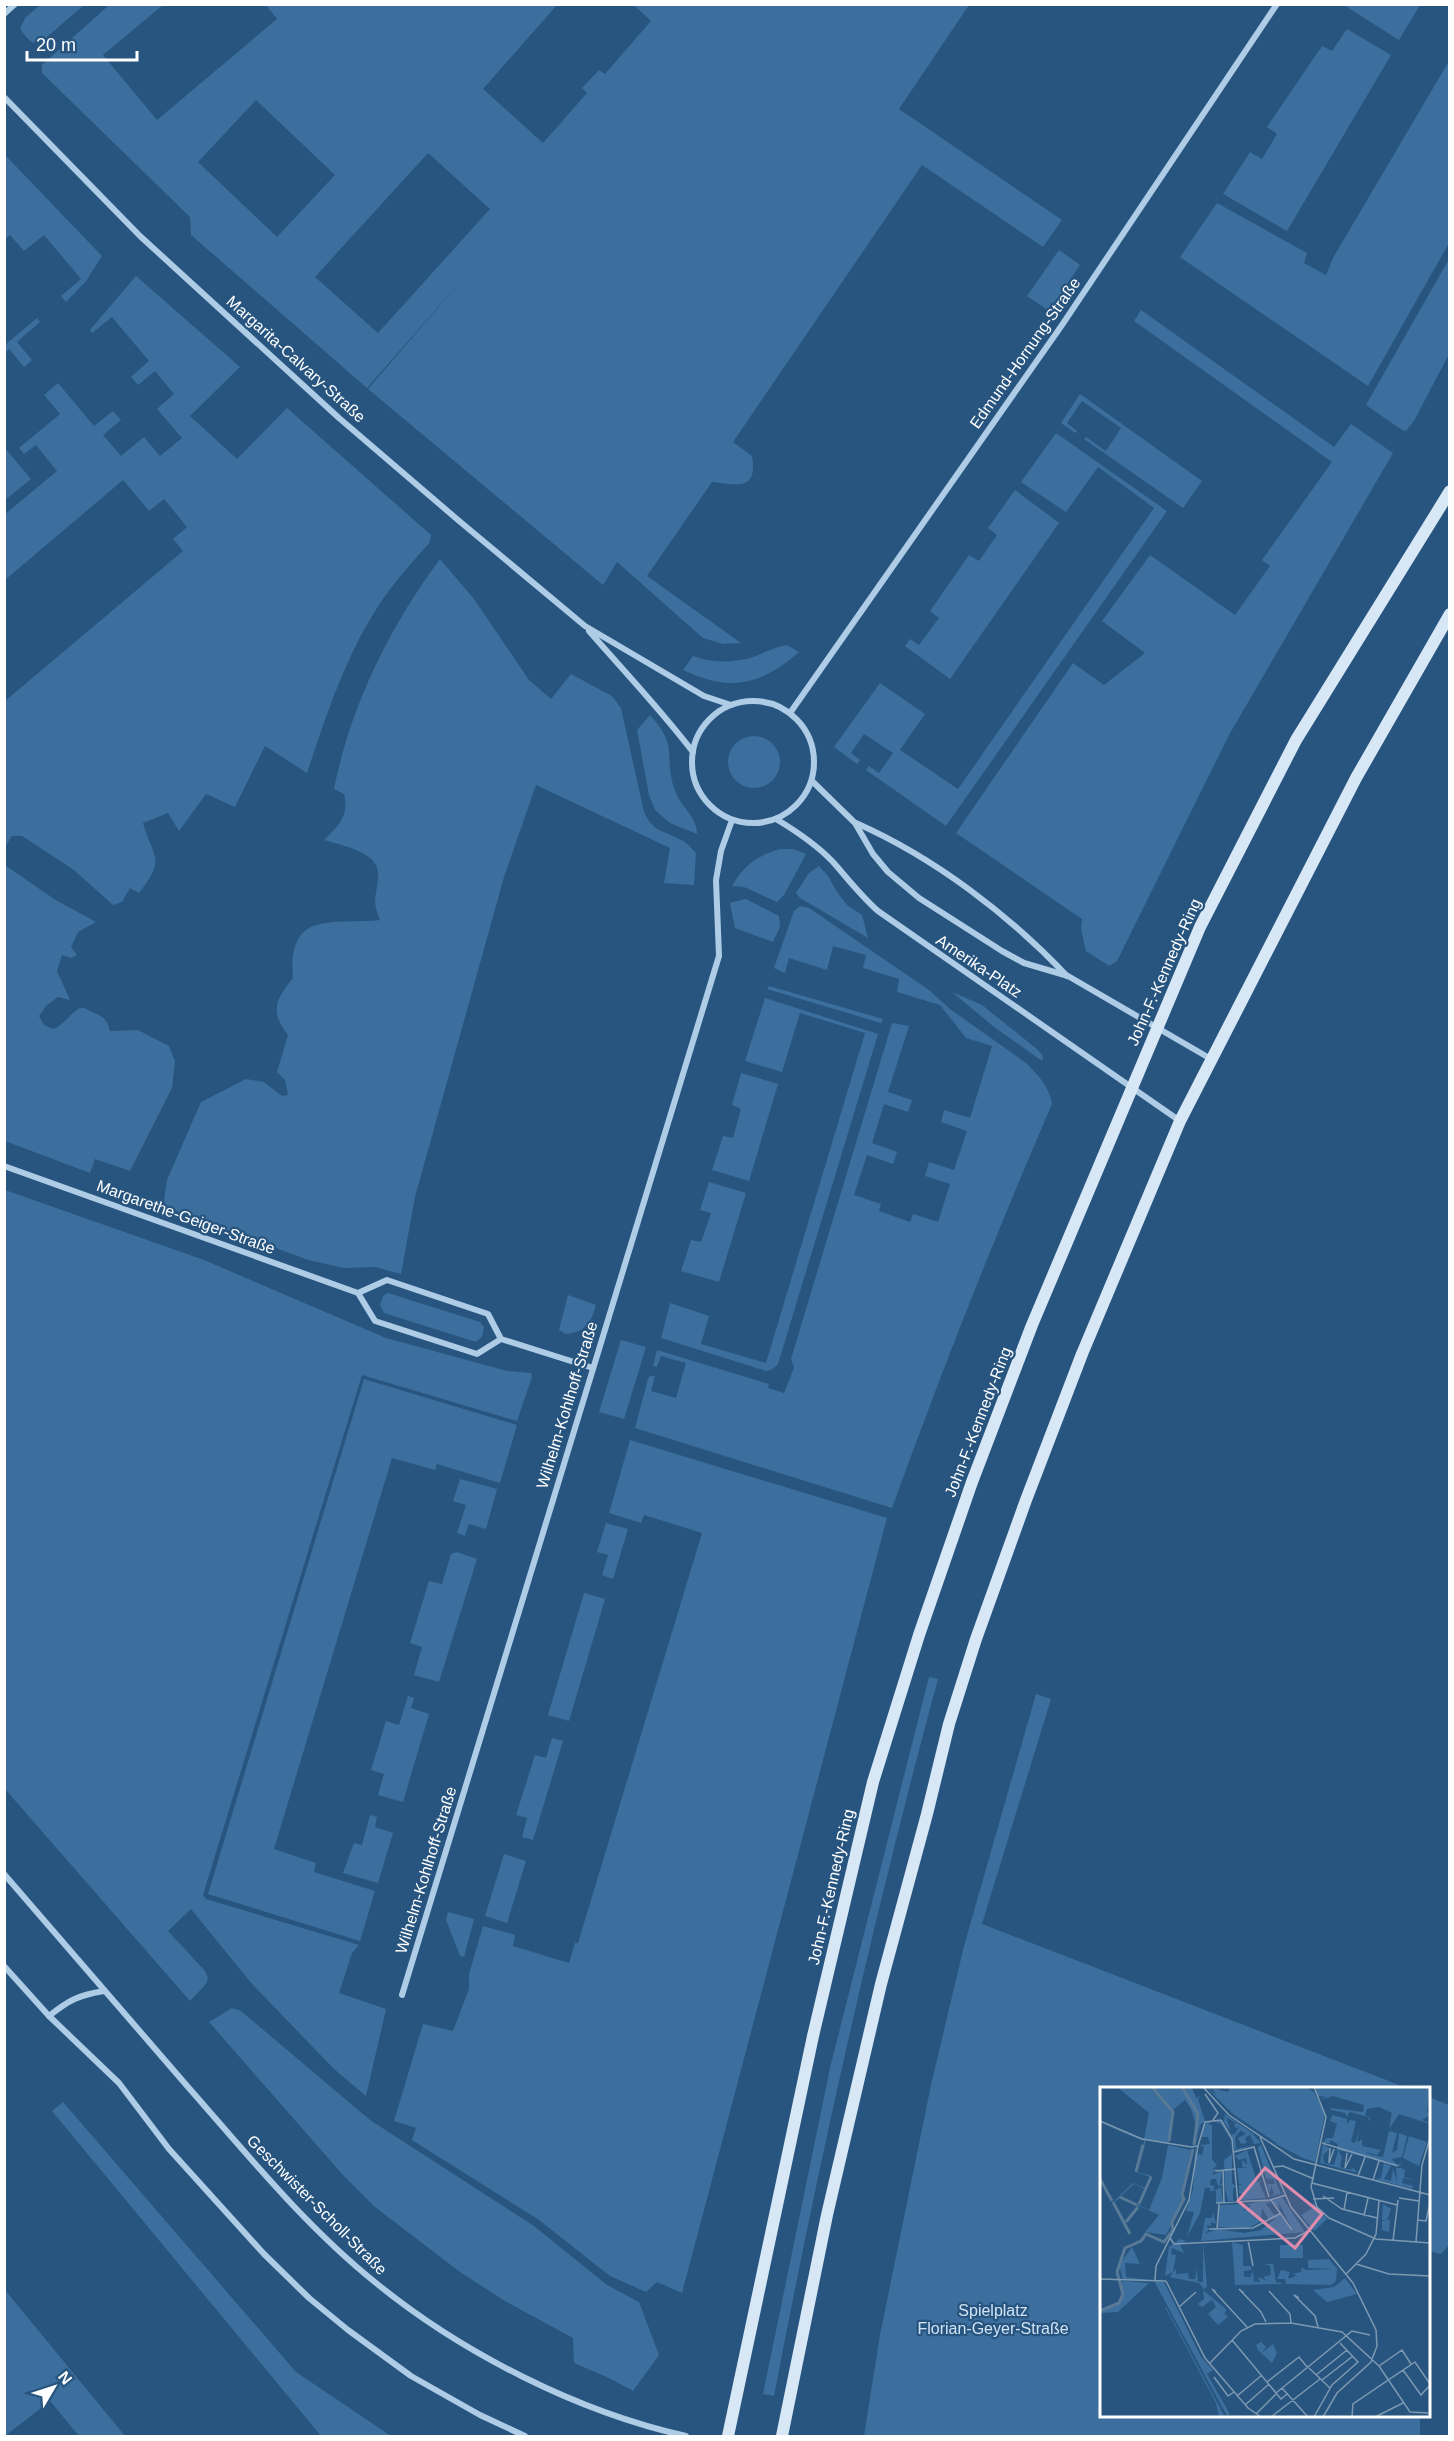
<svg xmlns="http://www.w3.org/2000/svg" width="1454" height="2441" font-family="Helvetica,sans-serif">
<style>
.green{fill:#3c6f9d;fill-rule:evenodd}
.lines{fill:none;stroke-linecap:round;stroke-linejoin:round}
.minor{stroke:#aecce5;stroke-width:6}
.secondary{stroke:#d7e7f5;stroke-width:12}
.labels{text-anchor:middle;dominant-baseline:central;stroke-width:4.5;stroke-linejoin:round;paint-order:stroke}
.street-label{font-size:16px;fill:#fff;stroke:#27557f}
.park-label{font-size:16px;fill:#d1e4f5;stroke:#27557f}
.inset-river{fill:none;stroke:#597a97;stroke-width:3}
.inset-road{fill:none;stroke:#7d99b2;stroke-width:1.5}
.view{fill:#e08cad;fill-opacity:0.15;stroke:#e08cad;stroke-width:3}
.inset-edge{fill:none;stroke:#fff;stroke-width:3}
</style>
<rect width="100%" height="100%" fill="#27557f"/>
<g class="green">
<polygon points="1349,4 1420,4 1420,5 1399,40 1347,7"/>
<path d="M 40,5 L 40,4 L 84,5 L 40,43 C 30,45 26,36 20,29 L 25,18 Z"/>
<path d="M 109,5 L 163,5 L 103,55 L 157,120 L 277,19 L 266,5 L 557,5 L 483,89 L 543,143 L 587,93 L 582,88 L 599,70 L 605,74 L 651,21 L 634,5 L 969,5 L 899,109 L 1062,220 L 1043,247 L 922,165 L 733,442 L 752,456 C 758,491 737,485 712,482 L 647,576 L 741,643 L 723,644 L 703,638 L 617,562 L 603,585 L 368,389 L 461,281 L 367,388 L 191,235 L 190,217 L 42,73 L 42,65 ZM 256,100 L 335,175 L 277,237 L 198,162 ZM 428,153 L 490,209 L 378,333 L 315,277 Z"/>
<polygon points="1347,29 1391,55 1287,231 1223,194 1250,152 1262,159 1277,134 1267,127 1322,46 1332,51"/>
<polygon points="1449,61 1449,243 1368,386 1180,257 1217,203 1307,253 1304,263 1326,275 1333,258"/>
<polygon points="5,155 102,256 86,281 66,302 61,296 81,279 44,235 24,251 10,235 5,239"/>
<polygon points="1059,250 1080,265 1049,311 1027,296"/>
<polygon points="1449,259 1449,354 1414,421 1406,431 1402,430 1366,405"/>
<path d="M 136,276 L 240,367 L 190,416 L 237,459 L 287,408 L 431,535 L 430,542 C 417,557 403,572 391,588 C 350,642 328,710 307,773 L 265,746 L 235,807 L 206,794 L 179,831 L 168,813 L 143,823 C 154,860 166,858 139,893 L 130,888 L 122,902 L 113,905 L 74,870 L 22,836 L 12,836 L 5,847 L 5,701 L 183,551 L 173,539 L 187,527 L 164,499 L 149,511 L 123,480 L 5,580 L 4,515 L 57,471 L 36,445 L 24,454 L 19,448 L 60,414 L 44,395 L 58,383 L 94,426 L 113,411 L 121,420 L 103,435 L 121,456 L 144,437 L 160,456 L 182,438 L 157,409 L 174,394 L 155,371 L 138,385 L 131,377 L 149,361 L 112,317 L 92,333 L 90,330 Z"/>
<polygon points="1141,310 1334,447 1351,424 1393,453 1229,735 1117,961 1109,966 1086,951 1081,929 1082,919 956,833 1073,663 1104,685 1145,653 1102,621 1150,555 1235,615 1270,566 1262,560 1332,462 1134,321"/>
<polygon points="37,318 40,322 17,342 32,360 24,367 9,349 5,353 5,345"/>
<polygon points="1080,394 1202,481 1183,508 1084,439 1086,437 1106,451 1121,428 1082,401 1067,423 1077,431 1075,433 1061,423"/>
<polygon points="1056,433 1167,511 946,826 866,770 869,766 879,773 893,753 864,734 851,753 860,760 857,764 834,747 880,683 925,714 900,750 958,789 1154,508 1098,467 1066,512 1021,482"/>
<polygon points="4,447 31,479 5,500 4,500"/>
<polygon points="1015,490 1059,523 950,679 905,646 910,639 919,645 939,618 930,611 969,555 979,561 997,535 988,528"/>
<path d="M 440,559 L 474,599 L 529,680 L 551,699 L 571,674 L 612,696 L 621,708 L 644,812 C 654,833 663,830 681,840 C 687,842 691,848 696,853 L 694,885 L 664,883 L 670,848 L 536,785 L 504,877 L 415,1197 L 401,1274 L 375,1267 L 344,1268 L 308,1260 L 166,1207 L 164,1200 L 167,1180 L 201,1102 L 246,1079 L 264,1082 L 282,1096 L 288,1095 L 285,1080 L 277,1072 L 288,1035 C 270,1012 275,1000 293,978 C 287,909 333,925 380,920 C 372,901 376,898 378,878 C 382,852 343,846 324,840 C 339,825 349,817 344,794 L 334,789 C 350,707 390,626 440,559 Z"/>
<path d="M 787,645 L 799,652 C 760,686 730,692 683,670 L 693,656 C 712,663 731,663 750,658 C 763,654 773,647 787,645 Z"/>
<path d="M 650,715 C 681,748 662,760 676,793 C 682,808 697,817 697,834 L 670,823 L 655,810 L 649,795 L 637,730 Z"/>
<circle cx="754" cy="762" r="26"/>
<path d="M 780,849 L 793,849 L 806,854 L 784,895 L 777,902 L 744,887 L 732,886 C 744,865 757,856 780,849 Z"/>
<path d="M 5,865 L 54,899 L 96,922 L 78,932 L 71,947 L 77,955 L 71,958 L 62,955 L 57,971 L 70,1000 L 58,997 L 46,1006 L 39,1016 L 44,1025 L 53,1029 C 65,1025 72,1010 81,1008 C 85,1007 90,1012 94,1013 C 103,1016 108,1021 110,1031 L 138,1030 L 169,1046 L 175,1061 L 172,1088 L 130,1171 L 95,1159 L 90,1173 L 5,1141 Z"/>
<polygon points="819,866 828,876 837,892 847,905 862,915 868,938 800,898 796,893 809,873"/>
<polygon points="746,899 779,916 780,927 773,942 735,928 730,903"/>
<path d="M 800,906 L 809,908 L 929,990 L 950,1009 L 1026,1063 C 1038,1075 1049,1086 1052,1104 C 994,1238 942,1370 892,1508 L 635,1428 L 648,1379 L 650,1376 L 655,1376 L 651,1391 L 676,1398 L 686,1363 L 661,1356 L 657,1367 L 653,1366 L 657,1350 L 769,1384 L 768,1388 L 784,1393 L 794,1368 L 791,1359 L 892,1023 L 909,1026 L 888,1092 L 912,1100 L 908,1112 L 884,1104 L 872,1143 L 897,1152 L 893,1164 L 867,1155 L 854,1195 L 881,1204 L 879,1211 L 910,1222 L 913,1214 L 938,1222 L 950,1184 L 925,1176 L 929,1162 L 954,1170 L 967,1131 L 941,1122 L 944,1110 L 970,1118 L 992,1046 L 966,1038 L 940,1005 L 897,992 L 899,979 L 863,968 L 866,955 L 833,946 L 827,970 L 789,958 L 785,973 L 774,968 L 794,911 Z"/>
<polygon points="769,986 883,1019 881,1023 767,989"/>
<polygon points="952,992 982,1005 1037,1049 1043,1056 1042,1061 994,1027"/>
<polygon points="765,998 878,1034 778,1364 773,1369 766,1371 661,1338 670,1303 709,1316 701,1344 766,1363 865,1033 800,1013 782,1072 745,1061"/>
<polygon points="741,1073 778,1084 749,1181 712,1170 723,1136 733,1138 741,1109 732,1105"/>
<polygon points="709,1182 746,1193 719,1282 681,1271 691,1240 701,1242 711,1213 700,1210"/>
<polygon points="5,1190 204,1260 386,1338 507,1371 531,1373 532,1377 517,1421 362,1375 203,1895 206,1899 359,1945 352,1953 339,1993 386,2009 366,2096 334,2069 252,1984 191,1909 168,1931 205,1971 208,1978 206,1984 190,2001 5,1789"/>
<polygon points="388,1293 480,1322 484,1327 482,1337 476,1342 384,1313 380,1305 383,1296"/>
<path d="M 568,1295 L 596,1305 C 591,1323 585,1332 566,1334 L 559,1330 Z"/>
<polygon points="621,1340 646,1347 624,1419 599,1412"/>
<polygon points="364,1379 517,1425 500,1483 437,1464 435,1470 392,1458 274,1849 316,1863 314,1872 375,1891 360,1941 208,1894"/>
<polygon points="630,1440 887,1518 682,2293 657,2282 646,2292 610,2276 539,2220 412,2140 416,2128 394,2121 423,2024 453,2031 469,1989 469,1974 483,1926 515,1935 513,1946 569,1963 575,1943 578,1943 702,1533 644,1515 641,1523 609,1513"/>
<polygon points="460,1479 497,1489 486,1529 469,1524 465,1536 457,1533 466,1505 453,1501"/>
<polygon points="606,1523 628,1529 613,1579 602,1575 608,1555 597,1552"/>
<polygon points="457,1552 477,1559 439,1682 414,1675 422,1647 410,1643 429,1581 442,1584 451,1554"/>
<polygon points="584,1593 605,1599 569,1721 548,1715"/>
<path d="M 929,1677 L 938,1679 C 874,1915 820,2155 774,2396 L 763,2394 L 830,2068 Z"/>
<polygon points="1036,1694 1051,1699 982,1924 1407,2088 1102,2088 1102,2416 1420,2416 1420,2436 864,2436 880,2335 931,2085 964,1946"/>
<polygon points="408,1696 414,1698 411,1708 429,1714 403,1802 378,1795 384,1774 371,1770 386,1721 399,1725"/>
<polygon points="552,1738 563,1741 533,1840 522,1837 527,1818 516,1815 535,1755 546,1758"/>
<polygon points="370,1815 377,1817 375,1827 393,1833 378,1883 343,1873 354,1843 362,1845"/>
<polygon points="504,1854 526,1861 507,1923 485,1916"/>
<polygon points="448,1912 474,1919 464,1957 460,1956 446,1920"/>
<polygon points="232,2008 241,2011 370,2120 534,2226 607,2285 639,2302 659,2355 633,2391 609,2378 574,2363 573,2338 505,2301 460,2272 375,2207 343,2175 209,2022"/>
<polygon points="1429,2097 1449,2105 1449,2245 1441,2254 1429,2251"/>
<polygon points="63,2102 296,2372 391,2436 321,2436 52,2111"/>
<polygon points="4,2290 5,2290 125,2436 79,2436 50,2401 5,2436"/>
</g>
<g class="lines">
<g class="minor">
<polyline points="4,14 15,4"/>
<polyline points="4,97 140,236 339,418 458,520 585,626 704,696 731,705"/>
<path d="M 589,631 C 624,671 661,710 693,752"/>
<circle cx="753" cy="762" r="61"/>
<polyline points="790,713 1062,325 1277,4"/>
<polyline points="812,781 855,823 873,854 888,872 919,898 1002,951 1024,963 1068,976 1211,1059"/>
<path d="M 776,819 C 796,831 817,845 833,862 C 848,879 861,896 878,911 L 1180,1121"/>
<path d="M 856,823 C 935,858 1008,914 1067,976"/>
<polyline points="4,1166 358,1293 375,1321 477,1354 501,1339"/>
<polyline points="358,1293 387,1280 488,1314 501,1339 593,1368"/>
<path d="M 4,1874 C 66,1945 126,2016 188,2087 C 247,2154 305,2226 376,2283 C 462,2353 578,2412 686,2436"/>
<polyline points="4,1966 49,2016 119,2083 169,2149 264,2254 309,2298 348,2330 411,2376 480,2415 525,2436"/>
<polyline points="402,1995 719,956 716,880 721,851 732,820"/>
<path d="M 49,2016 C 69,2000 79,1995 104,1991"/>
</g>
<g class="secondary">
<polyline points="728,2436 813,2036 873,1782 919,1635 972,1482 1032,1325 1200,927 1296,740 1450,491"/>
<polyline points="782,2436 827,2215 881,1984 927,1814 949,1724 976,1639 1026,1500 1082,1354 1180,1121 1356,778 1450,614"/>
</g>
</g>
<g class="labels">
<g class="street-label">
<text transform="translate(1025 353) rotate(-55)">Edmund-Hornung-Straße</text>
<text transform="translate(296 359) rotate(42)">Margarita-Calvary-Straße</text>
<text transform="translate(979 966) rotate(34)">Amerika-Platz</text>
<text transform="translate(1164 972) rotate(-66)">John-F.-Kennedy-Ring</text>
<text transform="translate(186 1217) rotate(20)">Margarethe-Geiger-Straße</text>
<text transform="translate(567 1405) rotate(-73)">Wilhelm-Kohlhoff-Straße</text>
<text transform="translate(978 1422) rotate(-69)">John-F.-Kennedy-Ring</text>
<text transform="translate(426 1870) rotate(-73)">Wilhelm-Kohlhoff-Straße</text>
<text transform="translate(831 1887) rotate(-77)">John-F.-Kennedy-Ring</text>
<text transform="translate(317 2205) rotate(45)">Geschwister-Scholl-Straße</text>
</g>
<g class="park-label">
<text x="993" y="2310">Spielplatz<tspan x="993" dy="18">Florian-Geyer-Straße</tspan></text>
</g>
</g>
<g transform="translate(1100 2087)">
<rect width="330" height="330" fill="#27557f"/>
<path d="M 17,0 L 50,0 L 72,26 L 69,56 L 44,52 L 49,26 ZM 53,0 L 92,0 L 96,11 L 101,9 L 98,12 L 105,34 L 100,38 L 95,59 L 96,37 L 91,22 L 85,13 L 73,23 ZM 106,0 L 116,8 L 112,1 L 128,5 L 130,0 L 206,0 L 214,5 L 225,27 L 215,75 L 203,71 L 174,56 L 178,57 L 133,27 ZM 215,0 L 330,0 L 327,25 L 330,28 L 322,33 L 330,36 L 330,37 L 299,27 L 289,42 L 292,26 L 279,20 L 267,22 L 265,28 L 270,31 L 269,35 L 268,30 L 250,25 L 247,30 L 245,26 L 231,23 L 230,26 L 231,21 L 263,25 L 264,18 L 233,9 L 220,13 L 226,10 L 218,9 ZM 125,27 L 152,46 L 161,56 L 154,57 L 150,48 L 145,51 L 147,56 L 141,57 L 138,51 L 146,47 L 141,43 L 135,50 L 136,62 L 153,58 L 135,64 L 131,46 L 134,48 L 140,39 L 136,42 L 134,36 L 138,37 L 126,30 L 131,45 L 124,35 ZM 232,28 L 247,32 L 247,37 L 250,33 L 256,34 L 251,55 L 255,56 L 259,45 L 257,56 L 262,52 L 262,59 L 281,63 L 277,68 L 265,65 L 271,68 L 283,70 L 289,44 L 297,46 L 292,66 L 297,63 L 299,46 L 307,49 L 302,70 L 291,72 L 298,78 L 301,75 L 300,79 L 238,63 L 242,70 L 240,80 L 251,83 L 252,80 L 258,86 L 220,76 L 223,57 L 230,62 L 223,68 L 224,76 L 234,78 L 238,64 L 237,64 L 238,57 L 230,53 L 230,56 L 223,56 L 226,51 L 233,51 L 237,37 L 230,34 ZM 110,34 L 121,34 L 127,42 L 132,54 L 121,37 L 113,34 L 108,37 L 112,38 L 112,72 L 117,78 L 113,82 L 123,83 L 115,83 L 112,88 L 122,84 L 120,98 L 123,96 L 124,98 L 118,99 L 116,92 L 111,92 L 110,98 L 115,99 L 113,104 L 121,100 L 123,115 L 116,115 L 116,104 L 110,104 L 110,101 L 105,101 L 100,126 L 87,150 L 94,125 L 86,124 L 93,103 L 95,65 L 96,61 L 96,67 L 102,68 L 104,60 L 99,58 L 110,57 L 108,50 L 101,50 L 103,39 ZM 0,36 L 46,53 L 37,85 L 52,89 L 39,118 L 49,123 L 62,91 L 68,58 L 91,63 L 81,107 L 84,113 L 66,148 L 45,145 L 59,128 L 39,119 L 25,136 L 38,119 L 20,111 L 12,116 L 33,96 L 45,101 L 50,90 L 36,85 L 44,54 ZM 34,97 L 45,102 L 38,118 L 20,110 ZM 309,49 L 327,55 L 319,79 L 303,71 ZM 160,58 L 161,58 L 181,107 L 171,109 L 174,107 L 171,98 L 170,106 L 167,97 L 175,97 L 173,92 L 166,94 L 173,91 L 166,92 L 158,61 L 156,64 ZM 147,63 L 157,95 L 163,94 L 159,96 L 166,111 L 139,113 L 143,107 L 139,106 L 139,98 L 143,97 L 139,97 L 137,81 L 148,81 L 142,80 L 142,73 L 147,78 L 146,71 L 139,73 L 135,69 ZM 132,67 L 132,96 L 136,100 L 133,101 L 133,113 L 137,115 L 128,114 L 125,101 L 124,73 ZM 284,76 L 291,79 L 284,92 L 291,94 L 293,82 L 297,94 L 296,81 L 301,81 L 305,83 L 304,90 L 315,93 L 303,91 L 302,96 L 313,99 L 312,102 L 275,92 L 281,91 ZM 182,110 L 205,145 L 101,154 L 105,131 L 112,131 L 113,125 L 116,137 L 111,135 L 111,139 L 116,140 L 106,138 L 109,142 L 105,147 L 116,142 L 144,146 L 161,143 L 176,131 L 169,133 L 162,121 L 161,131 L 167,134 L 163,137 L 161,134 L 149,141 L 118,140 L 119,118 L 145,117 L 144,124 L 151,119 L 147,117 L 167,113 L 171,115 L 166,117 L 175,129 L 180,128 L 194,146 L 178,114 L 180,123 L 172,114 ZM 212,114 L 227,132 L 214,144 L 204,132 L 197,122 L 201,128 L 214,120 ZM 283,117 L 291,122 L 287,133 L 290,133 L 289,145 L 282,143 L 282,134 L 287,134 L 282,133 ZM 80,152 L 86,154 L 80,158 L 84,166 L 72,161 L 71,167 L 76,168 L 73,185 L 76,182 L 76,187 L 88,186 L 89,192 L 95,192 L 97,182 L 98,195 L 103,195 L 103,156 L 107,200 L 104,202 L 99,196 L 70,190 L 73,185 L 65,189 L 69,160 ZM 132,155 L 143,158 L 143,179 L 151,179 L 151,183 L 144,184 L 144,190 L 151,190 L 151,185 L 153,188 L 153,180 L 154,195 L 160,195 L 158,190 L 167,194 L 163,190 L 171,188 L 170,179 L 164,177 L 173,177 L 176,195 L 184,197 L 135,198 ZM 180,158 L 203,158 L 203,171 L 180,171 ZM 32,160 L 40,177 L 25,176 L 26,190 L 47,193 L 23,193 L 19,178 ZM 229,172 L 237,182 L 236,194 L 231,198 L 186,197 L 185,192 L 177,192 L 181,183 L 190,185 L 188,191 L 192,191 L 197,188 L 191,187 L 201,185 L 202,180 L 206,183 L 234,182 L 208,181 L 208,173 ZM 245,191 L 257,207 L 227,215 L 213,203 L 234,200 ZM 22,194 L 49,196 L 18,225 L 0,226 L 20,216 ZM 54,194 L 64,195 L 101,270 L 113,283 L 107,287 L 130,327 L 127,329 ZM 103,203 L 127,223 L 124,226 L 128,230 L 118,238 L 108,227 L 116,220 L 112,213 L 102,220 L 98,217 L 104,212 ZM 65,220 L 66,220 L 125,330 L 119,330 L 116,316 ZM 161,255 L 166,260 L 162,266 L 173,257 L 175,261 L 177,266 L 172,276 L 158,263 L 156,258 Z" fill="#3c6f9d" fill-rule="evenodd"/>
<path class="inset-river" d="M 52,0 L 73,25 L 69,54M 82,0 L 98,27 L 94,58M 36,85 L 43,58M 0,92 L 12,114M 20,110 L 37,118M 13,115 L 30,147M 39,117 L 51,90M 26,135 L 38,120M 0,224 L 19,216 L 23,207 L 17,185 L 25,161 L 41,154 L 46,147 L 64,155 L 73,143 L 72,135 L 84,112 L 82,108 L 93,62"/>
<path class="inset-road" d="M 103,0 L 129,28 L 194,72 L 330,108M 214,0 L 226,30 L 211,100 L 217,120 L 229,131 L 276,152 L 330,156M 105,7 L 118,26 L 113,33M 121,33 L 132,52 L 138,116M 0,34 L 42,52 L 91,60 L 98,59 L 105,35 L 121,33M 160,50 L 191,120 L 253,196 L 276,243 L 277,259 L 271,275 L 237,306 L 223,330M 222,56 L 298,79M 230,61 L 229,76 L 234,62M 134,65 L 154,60 L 169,110M 247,66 L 245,81 L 252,67M 173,80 L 183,79 L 214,92M 123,83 L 124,116M 115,84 L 136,82M 258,89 L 265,70M 273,93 L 279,74M 212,96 L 297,118M 223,109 L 242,122 L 277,131M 299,111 L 319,114M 213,112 L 234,111M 171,113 L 192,143M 116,116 L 170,113 L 186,108M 244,123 L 247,105M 264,129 L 268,111M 317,133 L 326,134 L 330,116M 117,141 L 119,117M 109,142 L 153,141 L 181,126M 70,151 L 74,157 L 195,151 L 210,143M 148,153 L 153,179M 293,154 L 298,113M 316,155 L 322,78 L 330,51M 256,177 L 289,187 L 330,189M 246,187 L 266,167 L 276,147 L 279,114M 0,192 L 66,194M 55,193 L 56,179 L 89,113 L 98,59M 66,194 L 105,271 L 148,321 L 161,330M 169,204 L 190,227 L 191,236M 116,205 L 112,202 L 147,240M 144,206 L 139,202 L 161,225 L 166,235M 199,211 L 194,208 L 215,229 L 218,240M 79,220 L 96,205M 132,253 L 181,312 L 187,307M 109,277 L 141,244 L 155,237 L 191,236 L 242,245 L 279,279 L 310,325 L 328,326M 279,279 L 302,263 L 311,277M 209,281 L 230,301M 303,283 L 321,308 L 330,298M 216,288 L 247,263M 114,290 L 128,309 L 134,305M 222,293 L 253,269M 167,295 L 199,270 L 208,281M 182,301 L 208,330M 176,306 L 252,244 L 270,248M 137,309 L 162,288M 145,318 L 169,297M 156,327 L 177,306M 171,330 L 220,292M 214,330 L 232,298 L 258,275 L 240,256M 252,330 L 253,317 L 315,275 L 330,297M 275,330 L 303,316"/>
<path class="view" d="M 165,81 L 222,127 L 195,161 L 138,114 Z"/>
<rect width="330" height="330" class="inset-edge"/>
</g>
<rect width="1454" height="2441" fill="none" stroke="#ffffff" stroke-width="12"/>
<g transform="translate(54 2387) rotate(51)" stroke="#27557f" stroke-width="4.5" paint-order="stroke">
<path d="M0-4.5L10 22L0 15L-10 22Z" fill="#ffffff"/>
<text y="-9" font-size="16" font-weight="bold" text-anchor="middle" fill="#ffffff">N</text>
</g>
<path d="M27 51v9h110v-9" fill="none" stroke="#ffffff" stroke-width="3"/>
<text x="36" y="51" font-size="18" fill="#ffffff" stroke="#27557f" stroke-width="4.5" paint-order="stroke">20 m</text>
</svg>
